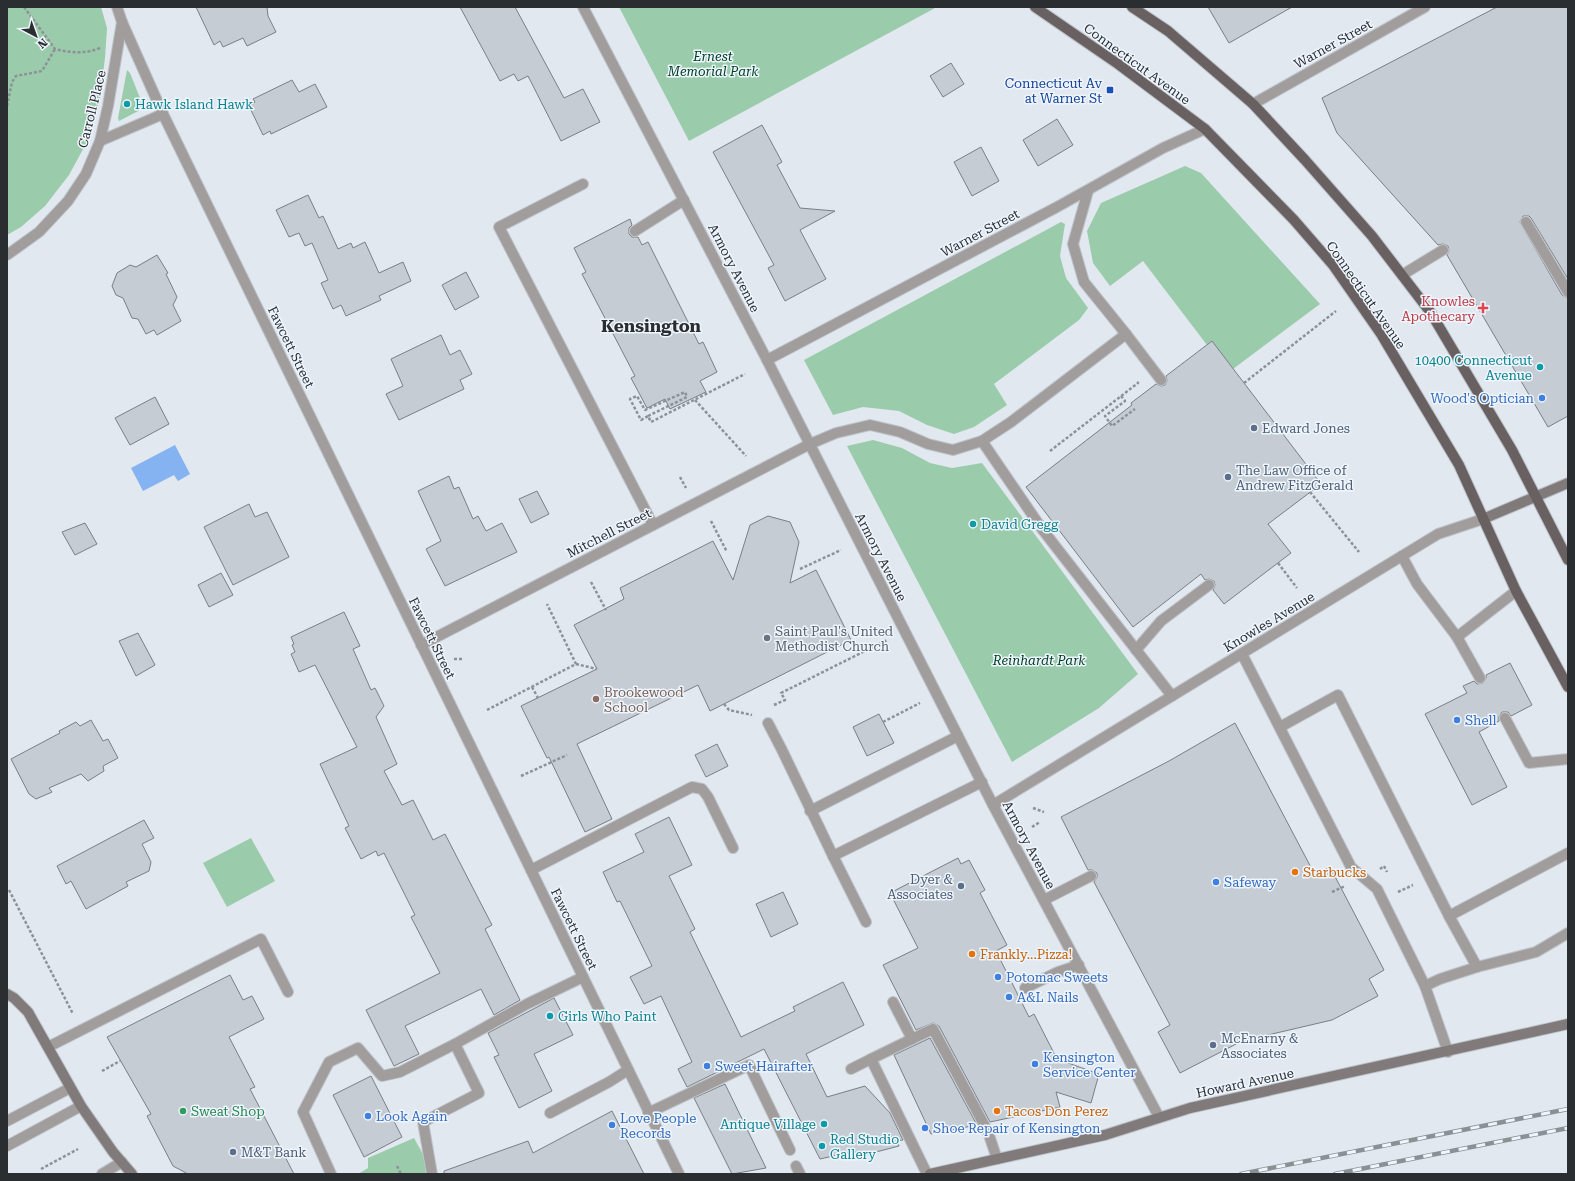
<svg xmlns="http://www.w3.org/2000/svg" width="1575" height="1181" font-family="'Roboto Serif',serif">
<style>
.green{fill:#9accab}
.water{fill:#85b2f0}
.building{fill:#c5ccd3;stroke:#7a7f86}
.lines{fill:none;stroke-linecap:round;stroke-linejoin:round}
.lane-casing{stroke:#bdc3c9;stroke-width:12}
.street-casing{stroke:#bdc3c9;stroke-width:12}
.secondary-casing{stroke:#bdc3c9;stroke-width:12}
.primary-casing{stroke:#bdc3c9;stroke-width:12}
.path{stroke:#8d9298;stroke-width:2.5;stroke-dasharray:3 2;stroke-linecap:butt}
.lane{stroke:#a29d9d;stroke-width:10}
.street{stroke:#a29d9d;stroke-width:10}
.secondary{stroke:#817a7a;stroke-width:10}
.primary{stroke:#696161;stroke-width:10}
.rail-casing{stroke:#8b9095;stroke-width:4.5}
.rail{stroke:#eef5fd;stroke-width:3;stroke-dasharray:9;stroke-linecap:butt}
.transit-dot{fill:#1a4fb4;stroke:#eef5fd;stroke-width:1.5}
.culture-dot{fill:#0f9aa8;stroke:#eef5fd;stroke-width:1.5}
.health-dot{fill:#e0444e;stroke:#eef5fd;stroke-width:1.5}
.shop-dot{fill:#3f7fe0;stroke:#eef5fd;stroke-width:1.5}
.service-dot{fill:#5c6f8a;stroke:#eef5fd;stroke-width:1.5}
.worship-dot{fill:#6b7280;stroke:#eef5fd;stroke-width:1.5}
.education-dot{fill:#8d6e63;stroke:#eef5fd;stroke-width:1.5}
.food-dot{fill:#e8710a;stroke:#eef5fd;stroke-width:1.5}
.leisure-dot{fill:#2e9e5b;stroke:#eef5fd;stroke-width:1.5}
.labels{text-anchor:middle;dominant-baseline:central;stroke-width:3;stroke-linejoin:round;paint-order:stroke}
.street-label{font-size:13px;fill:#2b2e31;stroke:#eef5fd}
.park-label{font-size:13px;font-style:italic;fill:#004022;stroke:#eef5fd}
.transit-label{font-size:13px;fill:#164399;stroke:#eef5fd;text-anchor:end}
.culture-label{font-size:13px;fill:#0d838f;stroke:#eef5fd;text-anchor:start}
.health-label{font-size:13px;fill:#be3a42;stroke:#eef5fd;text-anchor:end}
.shop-label{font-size:13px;fill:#366cbe;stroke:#eef5fd;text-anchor:start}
.service-label{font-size:13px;fill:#4e5e75;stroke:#eef5fd;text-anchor:start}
.worship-label{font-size:13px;fill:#5b616d;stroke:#eef5fd;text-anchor:start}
.education-label{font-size:13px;fill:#785e54;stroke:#eef5fd;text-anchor:start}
.food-label{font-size:13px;fill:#c56008;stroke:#eef5fd;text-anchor:start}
.leisure-label{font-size:13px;fill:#27864d;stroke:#eef5fd;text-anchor:start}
.district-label{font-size:17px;font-weight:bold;fill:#2b2e31;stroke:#eef5fd}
</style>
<rect width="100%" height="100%" fill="#e1e8ef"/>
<g class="green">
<polygon points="7,7 101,7 107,28 105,58 100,99 88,140 69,175 45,206 21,227 7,235"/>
<polygon points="619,7 937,7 689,141"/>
<polygon points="127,70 130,73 144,108 119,121 118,118"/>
<polygon points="1185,166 1201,173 1320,304 1233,369 1212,341 1207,345 1143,261 1110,286 1093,263 1087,231 1101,203"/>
<polygon points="1061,222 1065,224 1060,256 1066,278 1088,308 1079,320 994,384 1007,405 974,427 954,434 927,425 899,411 863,407 833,415 804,360"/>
<polygon points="873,440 902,448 930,463 952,468 982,463 1138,674 1099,708 1012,762 847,446"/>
<polygon points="251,838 275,881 227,907 203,863"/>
<polygon points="414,1138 424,1156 426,1174 358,1174 368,1168 368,1158"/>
</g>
<polygon class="water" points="175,445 190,474 178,481 174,475 143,491 131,468"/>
<g class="building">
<polygon points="196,7 267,7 268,16 276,32 247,46 243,38 223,47 220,41 214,45"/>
<polygon points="460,7 515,7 564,98 583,89 600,122 561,141 528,76 518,81 514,74 500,81"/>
<polygon points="1208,7 1292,7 1229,43"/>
<polygon points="1497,7 1568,7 1568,279 1531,218 1529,216 1523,216 1520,222 1562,295 1568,298 1568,416 1548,427 1447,255 1449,250 1448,246 1443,244 1438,245 1337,133 1322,98"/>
<polygon points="951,63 964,84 943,97 930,76"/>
<polygon points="292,80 299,92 315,84 327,107 271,134 270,131 263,135 249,106 255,102 253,99"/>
<polygon points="1057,119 1073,145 1038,166 1023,140"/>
<polygon points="762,125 782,162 777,165 800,208 835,211 800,230 826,279 785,301 768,268 774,265 713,152"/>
<polygon points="981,147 999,181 972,196 954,162"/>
<polygon points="308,195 319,218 323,216 338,249 351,243 353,248 365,242 379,273 403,262 411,281 379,296 381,300 346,316 341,305 333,309 321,283 328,280 312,243 305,246 299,233 289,237 276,210"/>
<polygon points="630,219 632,225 629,228 629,234 632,237 638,237 642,245 648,242 699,344 703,342 717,372 700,381 706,392 670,409 665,399 647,408 631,378 635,376 582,274 586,272 574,248"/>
<polygon points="157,255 168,273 166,274 177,297 173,305 181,321 157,335 154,330 146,334 138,319 132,318 123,298 116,295 112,286 117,273 130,265 136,267"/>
<polygon points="466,272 479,297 455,310 442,285"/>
<polygon points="441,335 450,355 460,350 472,374 460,380 464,389 399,420 386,394 403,386 391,359"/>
<polygon points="1212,341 1321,484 1268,524 1291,553 1224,604 1213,590 1215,585 1214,581 1209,579 1205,580 1201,574 1133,627 1026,487 1132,405 1131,403 1156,384 1161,386 1165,385 1167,380 1166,376"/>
<polygon points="155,397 169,424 130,445 115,418"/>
<polygon points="449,476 454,489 459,487 473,519 478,516 486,531 502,523 517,552 445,586 426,549 441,541 418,491"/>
<polygon points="537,491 549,514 531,523 519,499"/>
<polygon points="249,504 255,517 267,512 289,557 233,585 204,527"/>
<polygon points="768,516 790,522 799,542 790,583 816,570 851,640 710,711 698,685 577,744 612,819 585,832 549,757 547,758 521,706 597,669 574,625 624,599 620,588 713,541 733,580 750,525"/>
<polygon points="85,523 97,544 75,555 62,532"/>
<polygon points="221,573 233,595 209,607 198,585"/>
<polygon points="344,612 360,646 353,649 371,690 375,688 384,706 376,717 397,764 384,771 402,805 413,800 433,840 445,834 492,925 485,929 520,1000 494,1015 481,989 405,1026 419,1054 394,1066 366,1010 440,973 411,917 415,915 384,853 378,856 376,851 361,859 345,828 349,826 320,764 357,747 315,665 299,672 291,654 295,652 292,645 294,644 291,637"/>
<polygon points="138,633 155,665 136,676 119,641"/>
<polygon points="1510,663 1532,705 1511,716 1508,712 1502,712 1499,717 1499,721 1479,732 1507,787 1472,805 1425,714 1467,693 1463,686 1474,681 1477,684 1483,683 1486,678 1486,675"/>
<polygon points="879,714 894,743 867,756 853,727"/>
<polygon points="91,720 103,741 108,739 118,758 103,766 104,771 88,781 81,774 49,788 52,792 36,799 29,794 11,759 60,733 59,731 76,722 80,726"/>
<polygon points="1235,723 1315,875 1330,867 1384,970 1369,979 1378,996 1332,1020 1242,1041 1180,1073 1158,1032 1170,1025 1094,882 1097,877 1097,873 1092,870 1088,870 1061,817 1169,761"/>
<polygon points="717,744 728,766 706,777 695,755"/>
<polygon points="669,817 692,865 669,876 695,929 690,932 741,1037 795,1011 793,1007 843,982 864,1025 806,1054 827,1097 865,1086 890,1113 903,1140 897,1141 899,1146 857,1157 855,1151 820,1159 764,1049 687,1087 678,1069 692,1062 661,996 644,1004 630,977 652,966 620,901 617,902 603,872 644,852 635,834"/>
<polygon points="144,820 154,838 142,844 151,862 149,871 126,882 128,886 86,909 71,881 66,884 57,866"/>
<polygon points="958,858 961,864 969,860 985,890 980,893 1007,945 996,951 1029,1017 1034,1014 1057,1059 1099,1074 1091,1103 1056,1092 1060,1107 990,1122 939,1026 933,1023 916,1030 883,965 918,948 890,893"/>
<polygon points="783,892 798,924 771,937 756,904"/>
<polygon points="230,975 243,1000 252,996 264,1019 229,1037 255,1087 250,1089 294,1174 188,1174 173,1166 147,1116 151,1114 107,1037"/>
<polygon points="554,998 573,1035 534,1054 552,1091 519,1108 494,1057 499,1055 488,1033"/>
<polygon points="930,1038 977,1125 931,1134 894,1055"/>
<polygon points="371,1076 402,1137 364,1157 333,1095"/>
<polygon points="725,1084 766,1168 732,1174 694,1098"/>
<polygon points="612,1111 644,1174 444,1174 444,1171 528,1141 533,1153"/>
</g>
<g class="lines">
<defs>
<g id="lane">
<polyline points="583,184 499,227 653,525"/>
<polyline points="1088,191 1073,244 1084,282 1126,334"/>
<polyline points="1526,222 1568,292"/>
<polyline points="635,231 684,200"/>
<polyline points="1402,275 1443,250"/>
<polyline points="982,441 1042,529 1172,696"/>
<polyline points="810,444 836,433 870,425 900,432 928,444 953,450 982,441 1011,422 1126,334 1161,380"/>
<polyline points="1402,556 1417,584 1457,637 1480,678"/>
<polyline points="1457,637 1516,591"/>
<polyline points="1136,650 1161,621 1209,585"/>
<polyline points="1242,654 1351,867 1377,889 1425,986"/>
<polyline points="1505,718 1529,763 1568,759"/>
<polyline points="768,723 782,750 833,856 982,782"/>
<polyline points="1280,727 1338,695 1449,916 1477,967"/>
<polyline points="810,811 958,736"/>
<polyline points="833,856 866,922"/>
<polyline points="531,870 692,787 702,789 708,797 733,848"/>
<polyline points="1044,900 1091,876"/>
<polyline points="1449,916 1568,853"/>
<polyline points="1025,988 1058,972 1079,965"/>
<polyline points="893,1002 912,1039 871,1059 927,1174"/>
<polyline points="912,1039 933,1029 988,1132 997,1159"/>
<polyline points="455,1044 527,1004 583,977"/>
<polyline points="48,1047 261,939 288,992"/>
<polyline points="1448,1052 1425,986 1440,979 1477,967 1536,952 1568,933"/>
<polyline points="851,1069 871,1059"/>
<polyline points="550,1113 609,1082 628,1070"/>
<polyline points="648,1113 749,1065 790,1150"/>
<polyline points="7,1121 70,1088"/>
<polyline points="7,1146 81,1106"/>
<polyline points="796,1166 800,1174"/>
<polyline points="102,1174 122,1162"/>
<polyline points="331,1174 303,1112 329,1062 358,1048 382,1076 400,1072 455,1044 479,1093 423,1122 432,1174"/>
</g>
<g id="street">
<polyline points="583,7 767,360 993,805 1159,1117"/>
<polyline points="122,22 163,114 679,1174"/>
<polyline points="1253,104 1425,7"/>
<polyline points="100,141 163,114"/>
<polyline points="7,255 39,232 68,201 86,174 100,141 108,106 122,22 117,7"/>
<polyline points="767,360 1057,207 1163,148 1205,129"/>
<polyline points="421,645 810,444"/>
<polyline points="993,805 1438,534 1483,519"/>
</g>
<g id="secondary">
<polyline points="1483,519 1568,483"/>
<polyline points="7,994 14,998 28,1012 81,1106 113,1152 132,1174"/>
<polyline points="930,1174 1105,1135 1190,1108 1568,1024"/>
</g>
<g id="primary">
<polyline points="1035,7 1118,64 1205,129 1294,220 1333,265 1381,334 1459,465 1516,591 1568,687"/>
<polyline points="1132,7 1168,31 1253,104 1305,160 1372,236 1431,313 1512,450 1568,560"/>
</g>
</defs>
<use href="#lane" class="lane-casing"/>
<use href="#street" class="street-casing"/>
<use href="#secondary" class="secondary-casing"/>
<use href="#primary" class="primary-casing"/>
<g class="path">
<path d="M 24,7 L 55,49 C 71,53 85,54 100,48"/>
<polyline points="7,106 12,82 16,76 42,71 55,49"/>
<polyline points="1244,383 1336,311"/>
<polyline points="1121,396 1125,401 1105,416 1112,426 1135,409"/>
<polyline points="695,400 746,456"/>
<polyline points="648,416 687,397 685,392 645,410 637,396 630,399 641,420 648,416 651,422 745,374"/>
<polyline points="1050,451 1138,383 1137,382"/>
<polyline points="680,477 686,488"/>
<polyline points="1310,492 1359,552"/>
<polyline points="711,521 727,552"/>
<polyline points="1278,563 1297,588"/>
<polyline points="800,569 841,550"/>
<polyline points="591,582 606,610"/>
<polyline points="454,659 462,659"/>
<polyline points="576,664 597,669"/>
<polyline points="532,687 538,698"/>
<polyline points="724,704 729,710 752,715"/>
<polyline points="774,705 785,700 781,693 887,640"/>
<polyline points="487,710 576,664 547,604"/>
<polyline points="883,722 920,703"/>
<polyline points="521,776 567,755"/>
<polyline points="1033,808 1044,812"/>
<polyline points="1032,827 1040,822"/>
<polyline points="1380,869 1384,866 1387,872"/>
<polyline points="9,890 73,1014"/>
<polyline points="1332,892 1345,886"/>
<polyline points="1398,892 1413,885"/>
<polyline points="102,1071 120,1061"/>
<polyline points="397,1166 401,1174"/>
<polyline points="41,1169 78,1149"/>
</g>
<use href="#lane" class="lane"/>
<use href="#street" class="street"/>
<use href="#secondary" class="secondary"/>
<use href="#primary" class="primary"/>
<defs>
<g id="rail">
<polyline points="1241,1174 1568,1109"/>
<polyline points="1335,1174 1568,1128"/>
</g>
</defs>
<use href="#rail" class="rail-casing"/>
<use href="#rail" class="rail"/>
</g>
<rect class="transit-dot" x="1106" y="86" width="8" height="8" rx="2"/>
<g class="culture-dot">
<circle cx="127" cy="104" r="4"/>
<circle cx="1540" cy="367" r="4"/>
<circle cx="973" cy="524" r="4"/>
<circle cx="550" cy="1016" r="4"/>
<circle cx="824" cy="1124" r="4"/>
<circle cx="822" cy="1146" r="4"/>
</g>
<path class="health-dot" d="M1481 302h4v4h4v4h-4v4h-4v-4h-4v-4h4z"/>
<g class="shop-dot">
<circle cx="1542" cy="398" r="4"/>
<circle cx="1457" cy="720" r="4"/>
<circle cx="1216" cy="882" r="4"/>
<circle cx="998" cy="977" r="4"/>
<circle cx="1009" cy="997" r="4"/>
<circle cx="1035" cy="1064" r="4"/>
<circle cx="707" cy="1066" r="4"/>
<circle cx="368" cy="1116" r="4"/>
<circle cx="612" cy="1125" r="4"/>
<circle cx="925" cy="1128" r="4"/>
</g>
<g class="service-dot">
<circle cx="1254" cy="428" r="4"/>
<circle cx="1228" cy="477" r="4"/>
<circle cx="961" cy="886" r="4"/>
<circle cx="1213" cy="1045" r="4"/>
<circle cx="233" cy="1152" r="4"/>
</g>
<circle class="worship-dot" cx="767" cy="638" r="4"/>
<circle class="education-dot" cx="596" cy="699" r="4"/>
<g class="food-dot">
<circle cx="1295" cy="872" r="4"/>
<circle cx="972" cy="954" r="4"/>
<circle cx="997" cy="1111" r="4"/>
</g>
<circle class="leisure-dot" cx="183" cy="1111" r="4"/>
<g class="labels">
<g class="street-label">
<text transform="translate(1333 44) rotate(-29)">Warner Street</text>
<text transform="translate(1137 64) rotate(36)">Connecticut Avenue</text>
<text transform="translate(92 109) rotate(-76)">Carroll Place</text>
<text transform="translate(980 233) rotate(-28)">Warner Street</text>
<text transform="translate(734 268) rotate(63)">Armory Avenue</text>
<text transform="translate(1366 295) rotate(55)">Connecticut Avenue</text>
<text transform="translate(291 347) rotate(64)">Fawcett Street</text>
<text transform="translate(609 533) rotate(-27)">Mitchell Street</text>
<text transform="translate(881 557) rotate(63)">Armory Avenue</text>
<text transform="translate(1269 622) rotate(-31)">Knowles Avenue</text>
<text transform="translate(432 638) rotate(64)">Fawcett Street</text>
<text transform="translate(1029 845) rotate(62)">Armory Avenue</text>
<text transform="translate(574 929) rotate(64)">Fawcett Street</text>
<text transform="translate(1245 1083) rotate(-12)">Howard Avenue</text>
</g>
<g class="park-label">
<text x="713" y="56">Ernest<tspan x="713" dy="15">Memorial Park</tspan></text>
<text x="1039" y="660">Reinhardt Park</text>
</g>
<g class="transit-label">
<text x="1102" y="83">Connecticut Av<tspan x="1102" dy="15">at Warner St</tspan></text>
</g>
<g class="culture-label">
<text x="135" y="104">Hawk Island Hawk</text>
<text x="1532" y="360" text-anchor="end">10400 Connecticut<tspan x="1532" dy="15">Avenue</tspan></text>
<text x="981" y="524">David Gregg</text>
<text x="558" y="1016">Girls Who Paint</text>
<text x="816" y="1124" text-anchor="end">Antique Village</text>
<text x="830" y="1139">Red Studio<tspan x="830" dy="15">Gallery</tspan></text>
</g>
<g class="health-label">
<text x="1475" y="301">Knowles<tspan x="1475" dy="15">Apothecary</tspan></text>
</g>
<g class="shop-label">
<text x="1534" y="398" text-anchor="end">Wood's Optician</text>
<text x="1465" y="720">Shell</text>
<text x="1224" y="882">Safeway</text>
<text x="1006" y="977">Potomac Sweets</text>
<text x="1017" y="997">A&amp;L Nails</text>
<text x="1043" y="1057">Kensington<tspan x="1043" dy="15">Service Center</tspan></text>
<text x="715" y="1066">Sweet Hairafter</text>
<text x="376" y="1116">Look Again</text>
<text x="620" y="1118">Love People<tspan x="620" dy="15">Records</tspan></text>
<text x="933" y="1128">Shoe Repair of Kensington</text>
</g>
<g class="service-label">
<text x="1262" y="428">Edward Jones</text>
<text x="1236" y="470">The Law Office of<tspan x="1236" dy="15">Andrew FitzGerald</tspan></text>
<text x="953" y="879" text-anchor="end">Dyer &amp;<tspan x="953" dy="15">Associates</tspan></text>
<text x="1221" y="1038">McEnarny &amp;<tspan x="1221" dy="15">Associates</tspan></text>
<text x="241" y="1152">M&amp;T Bank</text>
</g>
<g class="worship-label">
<text x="775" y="631">Saint Paul's United<tspan x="775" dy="15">Methodist Church</tspan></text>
</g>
<g class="education-label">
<text x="604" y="692">Brookewood<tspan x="604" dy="15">School</tspan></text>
</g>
<g class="food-label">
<text x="1303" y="872">Starbucks</text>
<text x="980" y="954">Frankly...Pizza!</text>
<text x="1005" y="1111">Tacos Don Perez</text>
</g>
<g class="leisure-label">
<text x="191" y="1111">Sweat Shop</text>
</g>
<g class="district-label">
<text x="651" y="326">Kensington</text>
</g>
</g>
<rect width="1575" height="1181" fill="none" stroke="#2b2e31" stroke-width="16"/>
<g transform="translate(36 36) rotate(139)" stroke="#eef5fd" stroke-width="3" paint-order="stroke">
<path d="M0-3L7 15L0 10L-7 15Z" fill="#2b2e31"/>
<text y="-6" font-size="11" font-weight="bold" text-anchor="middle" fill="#2b2e31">N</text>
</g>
</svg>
